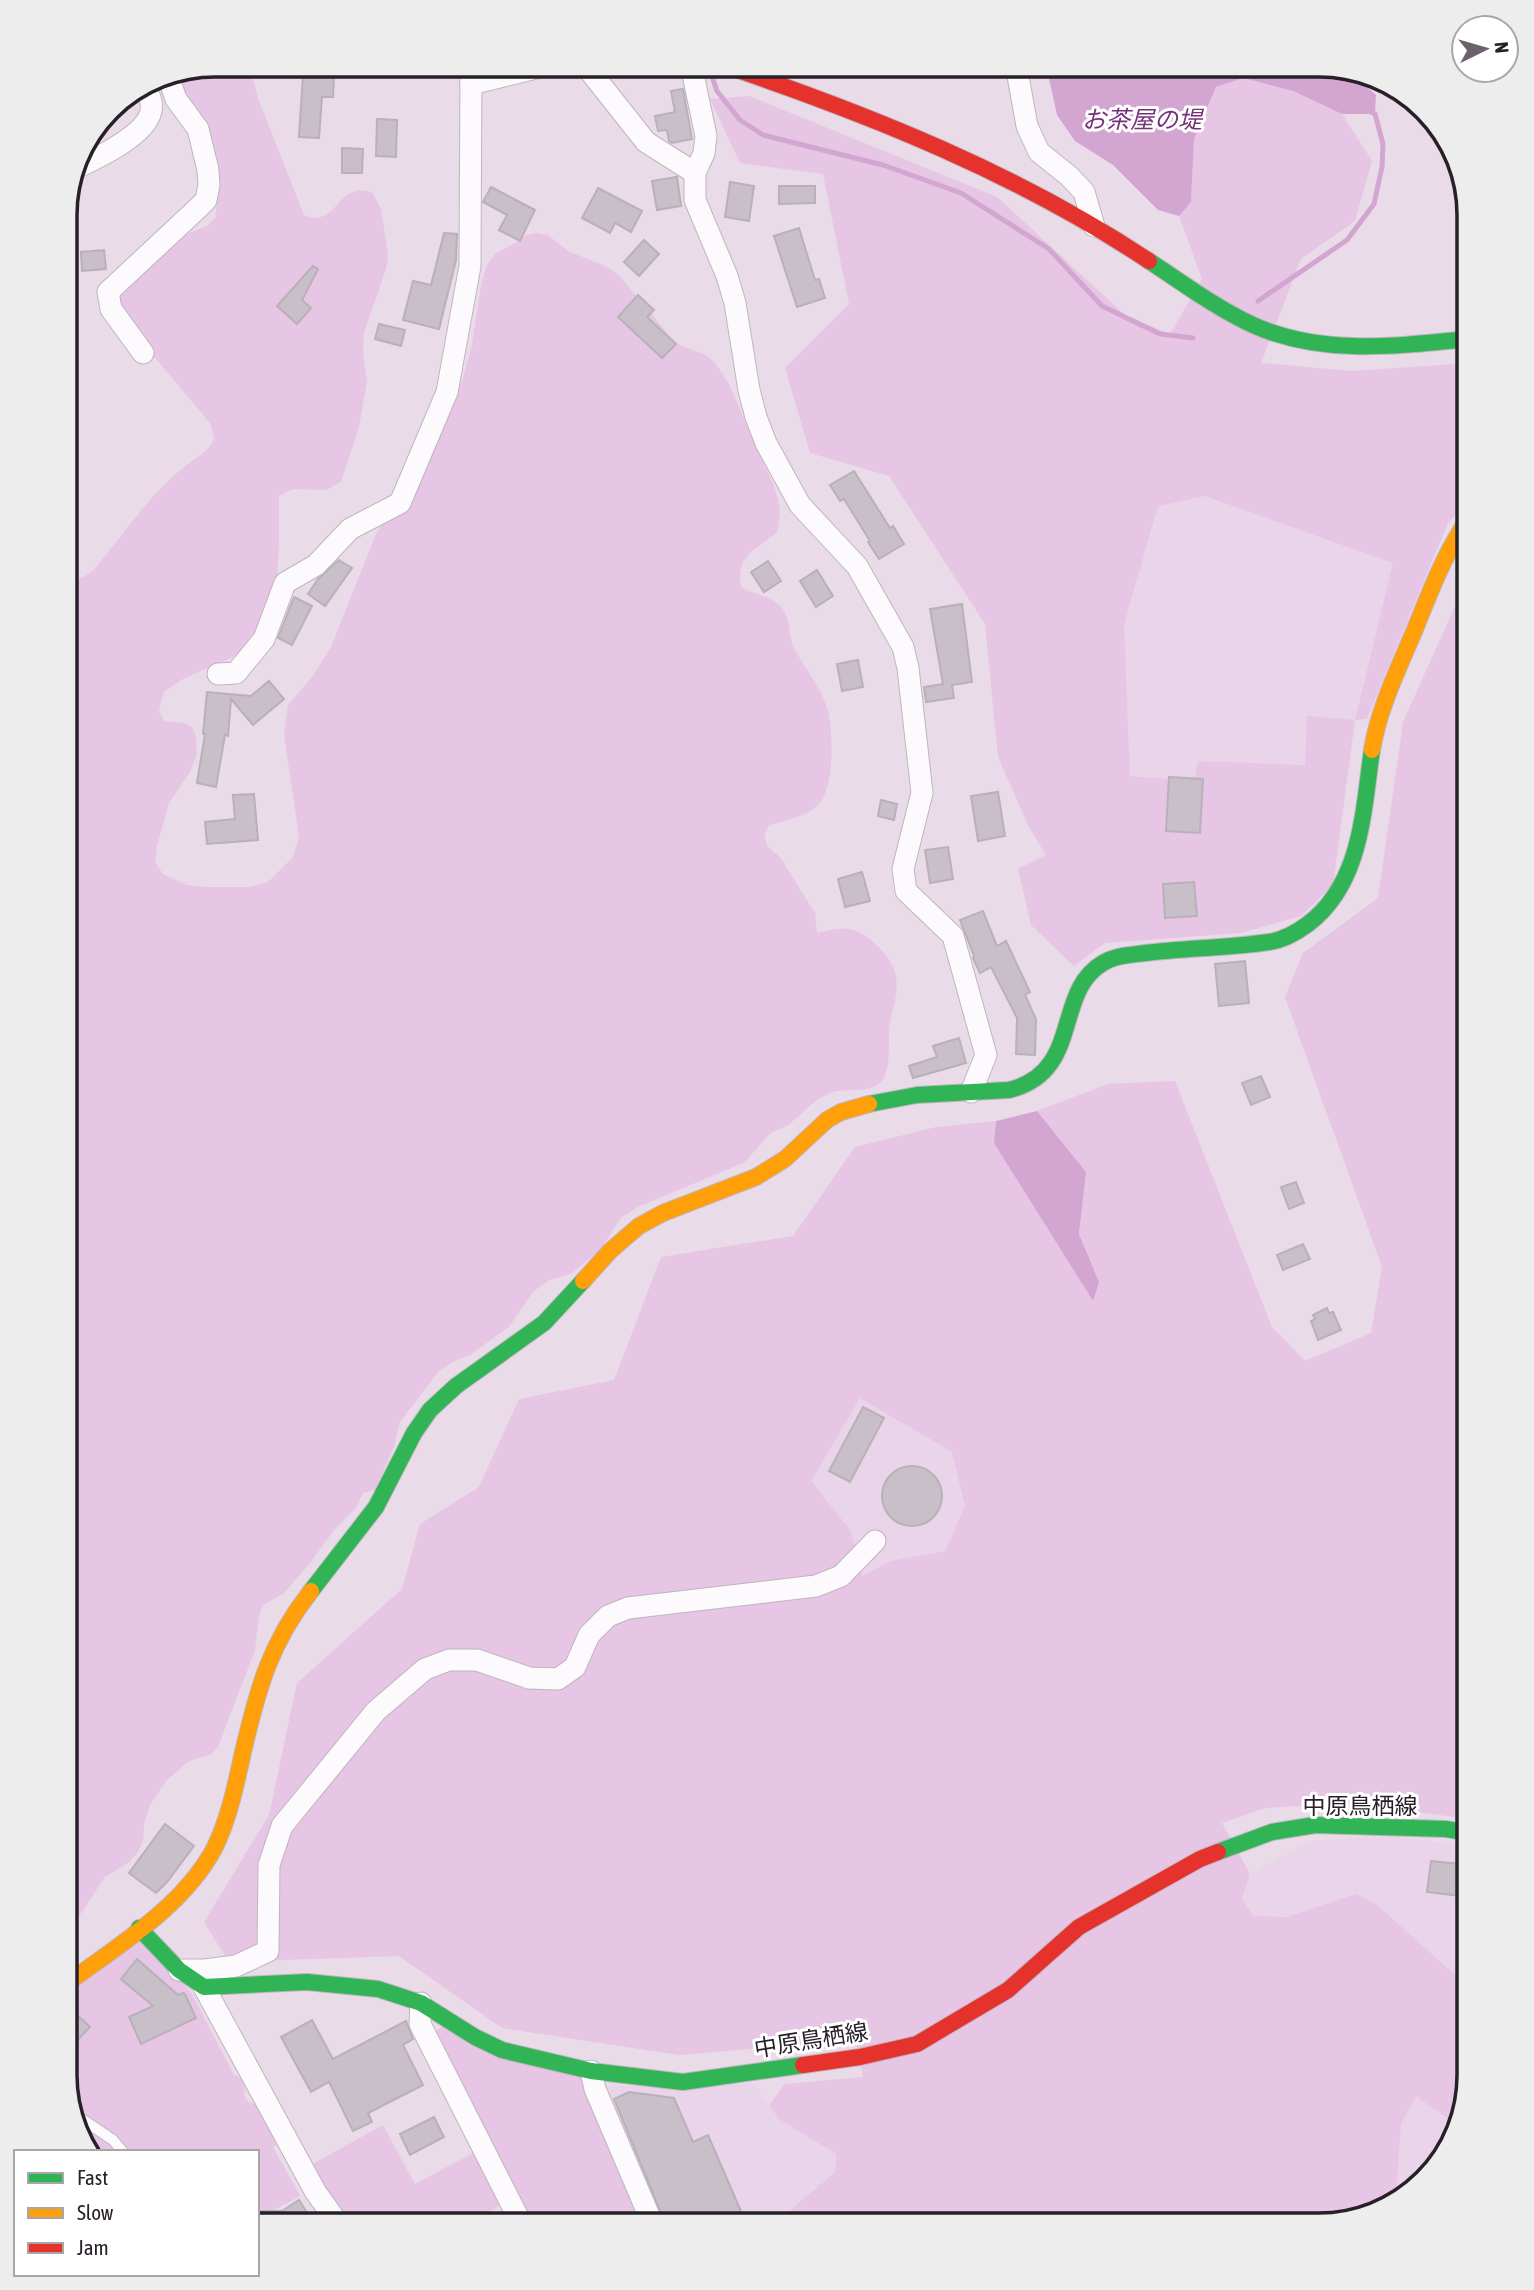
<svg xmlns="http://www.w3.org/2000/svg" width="1534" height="2290" font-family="'Asap Condensed','Noto Sans JP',sans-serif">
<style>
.built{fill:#e9d4e9}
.green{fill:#e6c5e5;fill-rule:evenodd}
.water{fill:#d3a6d2}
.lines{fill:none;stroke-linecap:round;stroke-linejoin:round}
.stream{stroke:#d3a6d2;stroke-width:5}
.building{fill:#c9bfc9;stroke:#bab0b9;stroke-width:2}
.lane-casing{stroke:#bfb5be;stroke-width:12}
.street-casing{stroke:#bfb5be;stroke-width:23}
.fast-casing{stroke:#bfb5be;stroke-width:18}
.slow-casing{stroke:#bfb5be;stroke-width:18}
.jam-casing{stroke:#bfb5be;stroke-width:18}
.lane{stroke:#fcfafc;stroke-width:10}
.street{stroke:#fcfafc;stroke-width:21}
.fast{stroke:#30b455;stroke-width:16}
.slow{stroke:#ff9f0a;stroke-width:16}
.jam{stroke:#e5322d;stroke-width:16}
.labels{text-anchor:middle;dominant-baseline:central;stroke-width:6;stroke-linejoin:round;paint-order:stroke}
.street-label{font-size:23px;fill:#282028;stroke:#fff}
.water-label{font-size:24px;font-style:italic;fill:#763178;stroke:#fff}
.rim{fill:none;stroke:#282028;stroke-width:3.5}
</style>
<rect width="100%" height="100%" fill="#e9dce8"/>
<g class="built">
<polygon points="1205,496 1394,563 1355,720 1305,765 1198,761 1194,781 1130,776 1124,625 1158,506"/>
<polygon points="860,1398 952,1452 965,1506 945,1551 891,1561 862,1577 851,1531 811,1481"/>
<polygon points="1388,1836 1469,1846 1469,1996 1462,1981 1376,1904 1356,1894 1287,1917 1253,1916 1242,1898 1250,1874 1310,1841"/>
<polygon points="755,2084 779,2119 836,2154 836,2170 773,2225 658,2225 600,2086"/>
<polygon points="1465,2091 1449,2150 1394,2205 1386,2207 1396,2193 1401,2124 1416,2096 1447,2118"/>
</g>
<g class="green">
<path d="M 215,65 L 240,65 L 251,72 L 258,98 L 304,215 C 331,227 336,196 356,191 C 361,189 367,191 372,192 L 381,209 L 388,255 L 386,269 L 364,333 L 363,353 L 367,382 L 359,427 L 341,482 L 325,490 L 293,489 L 279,496 L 279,543 L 276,591 L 251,644 L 237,655 L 181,680 L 164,692 L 159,711 L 164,721 L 185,723 L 192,727 L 196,737 L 197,754 L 190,772 L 169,803 L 157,846 L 155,862 L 163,874 L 187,885 L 205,887 L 250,887 L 268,882 L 293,857 L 299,837 L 284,734 L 288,705 L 312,677 L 331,647 L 376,534 L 408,485 L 462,381 L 472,345 L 482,280 L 487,265 L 495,254 L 517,242 L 522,236 L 537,233 L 548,235 L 568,251 L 605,266 L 618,274 L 674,341 C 685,350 702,350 712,360 C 732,381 744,420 755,446 C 764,464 774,481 778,501 C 781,511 780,522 777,532 C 757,550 735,554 741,587 C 753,594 769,596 779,605 C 792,616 787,636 795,650 C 805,669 823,690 828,711 C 833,733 835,789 818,805 C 806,817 784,821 769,825 L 764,837 L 768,847 L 780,857 L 815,913 L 817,933 C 828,930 843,927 854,930 C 871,936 893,958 896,976 C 899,995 891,1011 889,1029 C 888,1043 891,1065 884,1077 C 874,1097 847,1086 830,1093 C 810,1102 804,1113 788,1125 C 782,1129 774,1130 769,1135 C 760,1143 755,1153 743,1163 L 638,1207 L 621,1218 L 600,1250 L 571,1274 L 549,1280 L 533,1292 L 509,1327 L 470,1355 L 455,1361 L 439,1371 L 400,1422 L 394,1447 L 375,1490 L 363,1493 L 355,1509 L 335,1529 L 310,1563 L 284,1593 L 263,1605 L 259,1616 L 255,1650 L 218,1747 L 212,1754 L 189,1761 L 166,1781 L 150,1805 L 144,1824 L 143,1841 L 138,1852 L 128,1863 L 105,1877 L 84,1909 L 75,1921 L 65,1928 L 65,580 L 82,578 L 94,570 C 122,536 149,495 183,468 C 195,458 208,453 214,439 L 210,423 L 129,327 L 119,301 L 122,293 L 169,245 L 182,236 L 207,226 L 215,218 L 220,178 L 218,160 L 182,90 L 180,82 L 183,71 Z"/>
<path d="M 1243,78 L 1293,91 L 1342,114 L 1372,161 L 1355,221 L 1301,259 L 1261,363 L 1352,371 L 1469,363 L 1469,501 L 1448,523 L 1367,719 L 1355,720 L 1333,885 L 1301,916 L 1241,933 L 1105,943 L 1074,966 L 1031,925 L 1018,869 L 1046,855 L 1029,827 L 998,757 L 985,624 L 889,476 L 810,453 L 785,368 L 849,304 L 823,174 L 740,163 L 710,99 L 749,96 L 997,197 L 1125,315 L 1170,334 L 1202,279 L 1179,216 L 1191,202 L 1194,139 L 1216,87 ZM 1205,496 L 1393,563 L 1355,720 L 1307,716 L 1305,765 L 1198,761 L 1194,781 L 1130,776 L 1124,625 L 1158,506 Z"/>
<path d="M 1469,575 L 1469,1819 L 1351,1803 L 1265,1808 L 1222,1823 L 1250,1874 L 1242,1898 L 1253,1916 L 1287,1917 L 1356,1894 L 1376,1904 L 1462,1981 L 1469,1996 L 1469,2075 L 1465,2091 L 1448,2119 L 1416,2096 L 1401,2124 L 1396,2194 L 1386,2207 L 1319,2225 L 918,2225 L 916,2223 L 911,2225 L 773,2225 L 836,2171 L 836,2154 L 779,2119 L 769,2105 L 785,2084 L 863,2077 L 856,2040 L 679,2055 L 502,2028 L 399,1956 L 229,1962 L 204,1922 L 269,1815 L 297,1683 L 402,1589 L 420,1524 L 479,1487 L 519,1399 L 614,1380 L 661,1257 L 793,1236 L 855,1147 L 936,1127 L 996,1121 L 995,1143 L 1099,1282 L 1079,1234 L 1086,1172 L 1037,1111 L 1108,1084 L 1175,1081 L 1272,1327 L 1305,1361 L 1371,1333 L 1382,1267 L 1285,997 L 1303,953 L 1378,898 L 1403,722 ZM 860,1398 L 952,1452 L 965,1506 L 945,1551 L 891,1561 L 862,1576 L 851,1531 L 811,1481 Z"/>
<path d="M 140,1941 L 191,1992 L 234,2075 L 238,2076 C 244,2082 246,2086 244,2095 L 248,2102 L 255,2104 L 273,2130 L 277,2144 L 273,2147 L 300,2196 L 257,2219 L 257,2152 L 87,2152 L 85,2150 L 65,2075 L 65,1996 Z"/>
<polygon points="443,2026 582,2076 646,2225 530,2225 432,2034"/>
<polygon points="383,2125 415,2184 475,2152 503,2204 464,2225 351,2225 309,2166"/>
</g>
<g class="water">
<polygon points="1046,65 1328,65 1349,71 1376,95 1375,114 1342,114 1293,91 1243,78 1216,87 1194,139 1191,202 1179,216 1158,210 1113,165 1075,141 1057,115"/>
<polygon points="1037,1111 1086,1172 1079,1234 1099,1282 1093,1301 994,1143 996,1121"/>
</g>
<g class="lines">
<g class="stream">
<polyline points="708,65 717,91 740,120 763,135 883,165 961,193 1049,249 1102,306 1160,334 1193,338"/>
<polyline points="1258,301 1347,240 1374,204 1382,167 1383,144 1375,114 1371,112"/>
</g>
</g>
<g class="building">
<polygon points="303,75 334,75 333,97 322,97 319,138 299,137"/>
<polygon points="683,89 692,139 672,143 669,141 667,130 658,131 655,116 675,112 671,91"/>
<polygon points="377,119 397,120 396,157 376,156"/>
<polygon points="342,148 363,149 362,173 342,173"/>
<polygon points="677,177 681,206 657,210 652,181"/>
<polygon points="730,182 754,186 749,221 725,217"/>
<polygon points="779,186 815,186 815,203 779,204"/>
<polygon points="491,187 535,210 520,241 499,230 507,215 483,202"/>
<polygon points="598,188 642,211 631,232 615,223 610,233 582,218"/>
<polygon points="799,228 815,280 819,279 825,298 797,307 774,236"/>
<polygon points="444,233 457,234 456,260 439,329 403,320 413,281 431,285"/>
<polygon points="644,240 659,254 639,276 624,262"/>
<polygon points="104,250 106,269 82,271 81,252"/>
<polygon points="313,266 318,269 302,300 311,308 297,324 277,306"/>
<polygon points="638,295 654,310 647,317 676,344 662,358 618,317"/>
<polygon points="379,324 405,330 401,346 375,339"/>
<polygon points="854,471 890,528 893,526 904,544 879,559 868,542 870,541 844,499 840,501 830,485"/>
<polygon points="339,560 352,568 325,606 308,594 318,579"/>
<polygon points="768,561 781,581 764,592 751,572"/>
<polygon points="817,570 833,596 816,607 800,581"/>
<polygon points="294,597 312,606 292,645 278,638"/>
<polygon points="962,604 972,682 952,685 954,698 926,702 924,687 943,684 930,609"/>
<polygon points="858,660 863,687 842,691 837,664"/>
<polygon points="269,681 284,699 253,725 231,699 228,736 225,735 216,787 197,783 205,734 203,734 207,692 251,696"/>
<polygon points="1169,777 1203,779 1200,833 1166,831"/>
<polygon points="998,792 1005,836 978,841 971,796"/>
<polygon points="254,794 258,840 207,844 205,822 235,819 233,795"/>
<polygon points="881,800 897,804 894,820 878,816"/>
<polygon points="948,847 953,879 930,883 925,850"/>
<polygon points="862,872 870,901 845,907 838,879"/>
<polygon points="1194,882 1197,916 1165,918 1163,884"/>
<polygon points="983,911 997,946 1006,941 1030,992 1025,995 1036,1019 1035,1055 1016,1054 1017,1018 991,967 980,973 973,958 974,956 960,920"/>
<polygon points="1245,961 1249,1003 1219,1006 1215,964"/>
<polygon points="959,1038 966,1063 913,1078 909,1066 937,1057 933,1046"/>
<polygon points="1261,1076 1270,1097 1251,1105 1242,1083"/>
<polygon points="1296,1182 1304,1203 1289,1209 1281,1187"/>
<polygon points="1303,1244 1310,1259 1283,1270 1277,1255"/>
<polygon points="1327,1308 1329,1313 1333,1312 1341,1330 1318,1340 1311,1321 1315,1319 1313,1315"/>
<polygon points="863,1407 884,1418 850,1482 829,1471"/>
<circle cx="912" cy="1496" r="30"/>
<polygon points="165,1824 194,1846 167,1882 156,1893 129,1873"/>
<polygon points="1431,1861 1469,1865 1469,1897 1427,1892"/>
<polygon points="137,1959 178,1995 183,1993 185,1994 196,2018 141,2044 129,2017 153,2006 121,1979"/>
<polygon points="73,2011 90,2027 65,2053 65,2019"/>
<polygon points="312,2020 333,2059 406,2021 413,2039 403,2045 423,2085 368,2113 372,2122 353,2131 329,2082 311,2092 281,2037"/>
<polygon points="629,2092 674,2098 693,2142 708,2135 747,2225 666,2225 614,2099"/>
<polygon points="434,2117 444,2137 410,2155 400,2134"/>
<polygon points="299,2200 315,2225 258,2225 258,2211 282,2211"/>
</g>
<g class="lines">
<defs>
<polyline id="lane" points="76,2115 113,2140 123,2152"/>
<g id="street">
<polyline points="585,65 646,142 695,173"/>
<polyline points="691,65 706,136 704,153 695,173 695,200 727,276 735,303 749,390 756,417 766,443 800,505 857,566 903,647 908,668 922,793 903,869 906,891 953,936 986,1055 971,1092"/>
<polyline points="1016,65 1027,126 1039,152 1069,176 1084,192 1094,226"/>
<polyline points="471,84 548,65"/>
<path d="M 74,169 C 95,159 146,136 151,111 C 153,102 148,93 145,85"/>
<polyline points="143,353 111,309 108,292 198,208 206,200 209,185 208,170 198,129 176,99 167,74"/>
<polyline points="218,674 236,673 264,639 285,583 316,565 350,529 400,503 447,392 470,266 471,65"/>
<polyline points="179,1970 205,1970 236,1966 268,1951 269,1865 282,1826 376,1711 425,1669 449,1660 477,1660 529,1678 558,1679 575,1667 589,1635 608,1616 628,1608 816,1586 841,1576 875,1541"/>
<polyline points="204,1987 315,2191 339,2225"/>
<polyline points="421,2003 420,2024 522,2225"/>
<polyline points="591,2071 595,2089 653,2225"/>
</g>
<g id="fast">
<path d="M 1149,261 C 1183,283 1216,308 1253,325 C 1321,356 1397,346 1469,339"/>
<path d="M 869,1104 L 917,1095 L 1009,1090 C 1083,1072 1053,992 1103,963 C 1115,955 1132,955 1145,953 C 1186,948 1228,948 1269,942 C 1283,940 1296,933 1308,924 C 1362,883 1363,811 1372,750"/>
<polyline points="311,1591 376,1507 414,1433 430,1410 456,1386 544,1323 583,1281"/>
<polyline points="1218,1852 1272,1832 1315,1825 1446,1829 1469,1833"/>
<polyline points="139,1928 179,1970 204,1987 307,1982 378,1989 421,2003 475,2037 502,2050 591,2071 683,2082 803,2065"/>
</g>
<g id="slow">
<path d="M 1372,750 C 1379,707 1399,668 1415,629 C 1431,590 1445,552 1469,518"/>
<polyline points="583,1281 610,1251 639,1226 663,1213 756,1177 785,1159 827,1120 841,1112 869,1104"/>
<path d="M 65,1985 C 117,1946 182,1908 214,1849 C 229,1819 236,1784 243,1752 C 258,1688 270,1643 311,1591"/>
</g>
<g id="jam">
<path d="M 723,65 C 871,115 1018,174 1149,261"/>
<polyline points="803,2065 860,2057 917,2044 1008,1990 1079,1927 1200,1859 1218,1852"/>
</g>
</defs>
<use href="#lane" class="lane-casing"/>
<use href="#street" class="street-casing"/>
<use href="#fast" class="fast-casing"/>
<use href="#slow" class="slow-casing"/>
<use href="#jam" class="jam-casing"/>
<use href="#lane" class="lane"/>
<use href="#street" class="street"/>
<use href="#fast" class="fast"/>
<use href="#slow" class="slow"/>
<use href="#jam" class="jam"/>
</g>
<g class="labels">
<g class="street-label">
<text x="1360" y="1806">中原鳥栖線</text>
<text transform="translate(811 2040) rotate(-9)">中原鳥栖線</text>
</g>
<g class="water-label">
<text x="1142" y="119">お茶屋の堤</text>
</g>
</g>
<path d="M0 0H1534V2290H0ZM215 77H1319A138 138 0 0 1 1457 215V2075A138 138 0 0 1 1319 2213H215A138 138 0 0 1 77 2075V215A138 138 0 0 1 215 77Z" fill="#eeedee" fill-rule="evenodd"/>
<path class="rim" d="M215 77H1319A138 138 0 0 1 1457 215V2075A138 138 0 0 1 1319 2213H215A138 138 0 0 1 77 2075V215A138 138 0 0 1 215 77Z"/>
<rect x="14" y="2150" width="245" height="126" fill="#ffffff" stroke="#a9a6a9" stroke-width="2"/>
<rect x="28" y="2173" width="35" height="10" fill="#30b455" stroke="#a9a6a9" stroke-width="2"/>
<text x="77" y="2185" font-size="21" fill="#282028">Fast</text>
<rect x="28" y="2208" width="35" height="10" fill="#ff9f0a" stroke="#a9a6a9" stroke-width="2"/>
<text x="77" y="2220" font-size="21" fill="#282028">Slow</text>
<rect x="28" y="2243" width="35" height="10" fill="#e5322d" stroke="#a9a6a9" stroke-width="2"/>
<text x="77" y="2255" font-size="21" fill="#282028">Jam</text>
<g transform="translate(1485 49) rotate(85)"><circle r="33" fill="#ffffff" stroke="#a9a6a9" stroke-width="2"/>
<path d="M0-5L12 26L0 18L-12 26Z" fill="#6c626b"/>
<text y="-10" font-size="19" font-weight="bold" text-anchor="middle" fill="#282028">N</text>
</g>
</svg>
